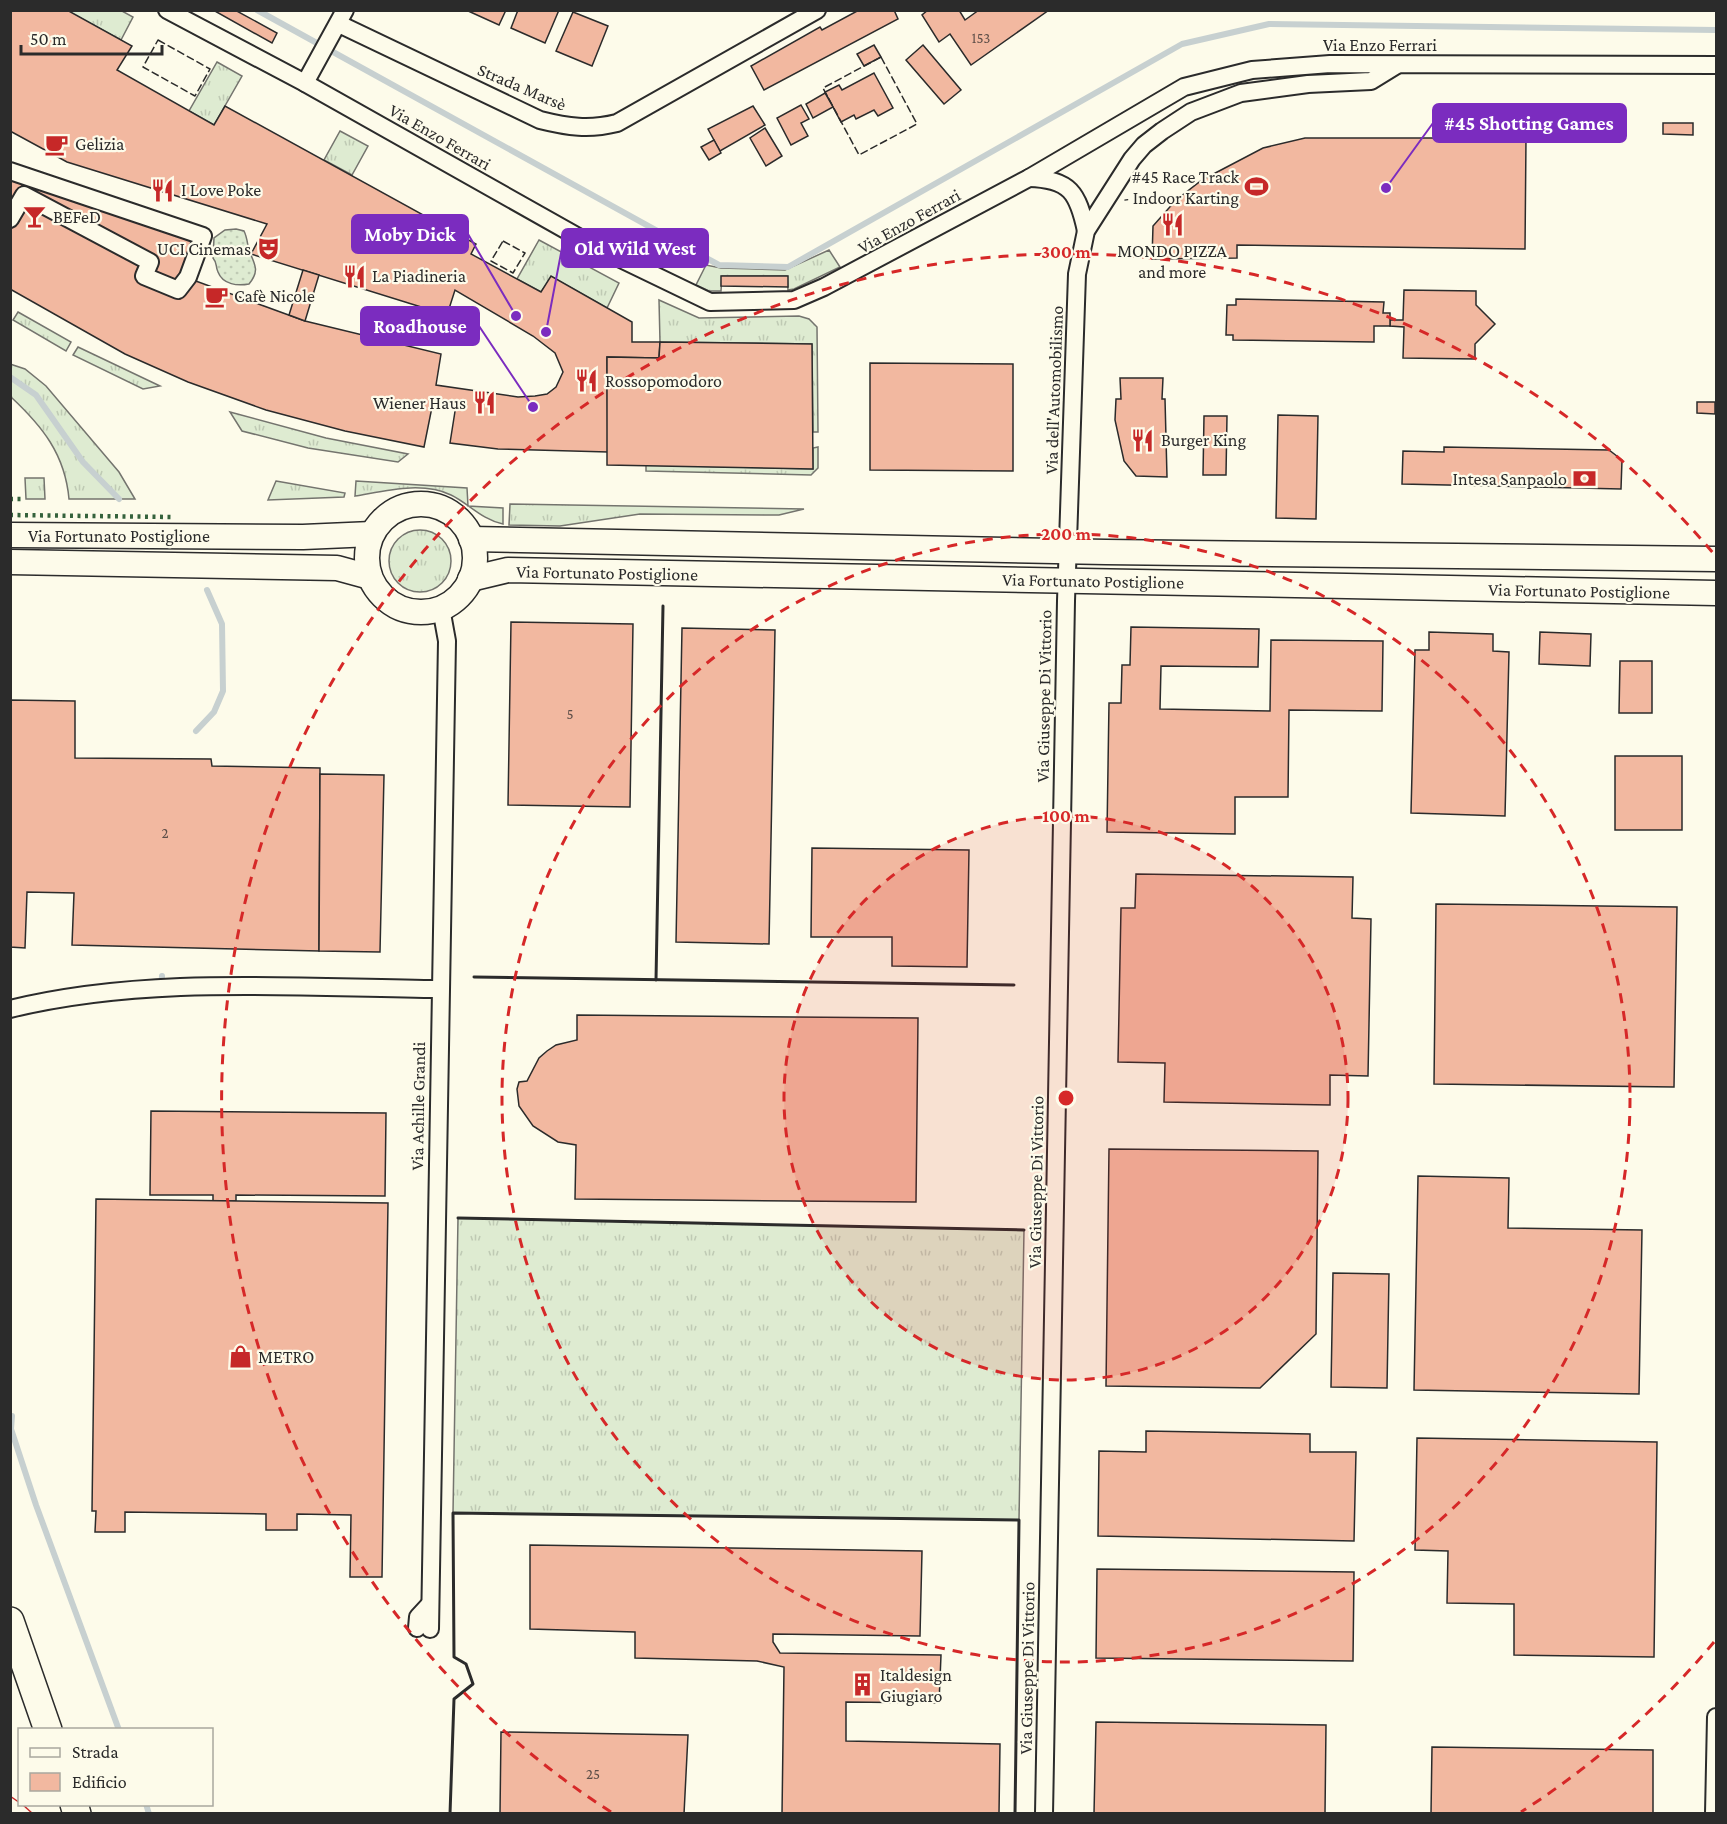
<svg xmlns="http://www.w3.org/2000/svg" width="1727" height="1824" font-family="'Crimson Pro',serif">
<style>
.grass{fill:url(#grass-tufts);stroke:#74746e;stroke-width:1.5}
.park{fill:url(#park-dots);stroke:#74746e;stroke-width:1.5}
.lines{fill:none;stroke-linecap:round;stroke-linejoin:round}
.stream{stroke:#c7d0d0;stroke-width:6}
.building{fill:#f2b8a0;stroke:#2b2b2b;stroke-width:1.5}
.street-casing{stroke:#2b2b2b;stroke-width:20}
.secondary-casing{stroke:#2b2b2b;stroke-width:27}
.primary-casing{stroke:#2b2b2b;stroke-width:30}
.street{stroke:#fdfbea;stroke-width:16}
.secondary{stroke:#fdfbea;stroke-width:24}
.primary{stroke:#fdfbea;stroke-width:27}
.hedge{stroke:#34623c;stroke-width:4.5;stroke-dasharray:3 4.5;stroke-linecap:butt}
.fence{stroke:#2b2b2b;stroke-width:1.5;stroke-dasharray:8 3;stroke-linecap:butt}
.wall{stroke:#2b2b2b;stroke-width:3}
.power{stroke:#c62828;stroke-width:1.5;stroke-dasharray:21 4.5 3 4.5;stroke-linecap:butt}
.ring{fill:none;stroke:#d62828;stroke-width:3;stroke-dasharray:10 8}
.labels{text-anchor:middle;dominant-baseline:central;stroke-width:4.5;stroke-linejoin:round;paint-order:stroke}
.number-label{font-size:15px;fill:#5d4e48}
.street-label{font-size:18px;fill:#2b2b2b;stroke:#fdfbea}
.poi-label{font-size:18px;fill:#2b2b2b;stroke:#fdfbea;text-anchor:start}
.centre{fill:#d62828;stroke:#fdfbea;stroke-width:3}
.ring-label{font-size:18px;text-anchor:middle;font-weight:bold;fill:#d62828;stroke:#fdfbea;stroke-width:4.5;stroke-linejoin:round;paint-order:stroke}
.leader{fill:none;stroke:#7b2cbf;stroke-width:2}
.callout-dot{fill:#7b2cbf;stroke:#fdfbea;stroke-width:2}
.callout{fill:#7b2cbf;stroke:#7b2cbf;stroke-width:2}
.callout-label{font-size:20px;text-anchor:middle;font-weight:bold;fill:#fff}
</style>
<defs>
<pattern id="grass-tufts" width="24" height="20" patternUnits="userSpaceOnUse" patternTransform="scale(1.5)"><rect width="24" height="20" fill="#deebd1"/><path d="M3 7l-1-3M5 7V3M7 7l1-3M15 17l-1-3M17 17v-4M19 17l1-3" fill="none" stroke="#bfcab4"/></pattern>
<pattern id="park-dots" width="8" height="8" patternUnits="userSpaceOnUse" patternTransform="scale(1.5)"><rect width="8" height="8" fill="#deebd1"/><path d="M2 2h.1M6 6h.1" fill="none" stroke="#bfcab4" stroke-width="1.8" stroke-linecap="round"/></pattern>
</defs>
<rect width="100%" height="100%" fill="#fdfbea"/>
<g class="grass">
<polygon points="67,11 122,11 133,17 121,40"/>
<polygon points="217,62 242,76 214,125 189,111"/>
<polygon points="340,131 368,146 352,175 324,160"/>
<polygon points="539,240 619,283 607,308 552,277 541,292 517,279"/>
<polygon points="829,250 840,267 794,289 788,290 787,276 722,276 721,291 709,291 696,285 706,265 721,268 785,270"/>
<polygon points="659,300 699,318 799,316 809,319 817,327 818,432 813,432 812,344 660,342"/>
<polygon points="18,312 71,342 66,351 13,320"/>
<polygon points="78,347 160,386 143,389 73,355"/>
<path d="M 10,364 L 25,369 L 46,386 L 119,472 L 135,499 L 69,499 C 65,454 42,426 11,397 Z"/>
<polygon points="230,412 326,438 408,454 398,462 308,448 242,431"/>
<polygon points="818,447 818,468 811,475 646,471 646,465 813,469 813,448"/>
<polygon points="25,478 44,478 45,499 26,499"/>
<polygon points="276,481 345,493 344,497 268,500"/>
<path d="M 356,481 L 467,488 L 468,506 L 503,508 L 503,524 C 482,520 468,503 451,495 C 422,481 385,491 355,496 Z"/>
<polygon points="510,504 804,509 779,515 640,514 560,526 509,525"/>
<circle cx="420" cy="561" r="31"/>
<polygon points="458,1218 1024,1230 1019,1520 453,1513"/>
</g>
<path class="park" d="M 236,229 L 244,231 C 248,239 247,246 250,253 C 256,266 259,272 249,284 C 238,286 223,285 218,272 C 215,266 218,264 213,258 L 214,238 L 225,230 Z"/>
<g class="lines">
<g class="stream">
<polyline points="257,10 719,265 788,267 1182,44 1269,24 1716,30"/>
<polyline points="10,377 36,395 83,462 119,499"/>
<polyline points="196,731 214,712 223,691 222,624 207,590"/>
<polyline points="161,988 162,976"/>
<polyline points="12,1416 11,1429 36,1505 119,1730"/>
<polyline points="146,1804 149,1814"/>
</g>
</g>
<g class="building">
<polygon points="10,10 67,10 132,46 117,70 214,125 225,106 476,244 471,254 541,292 551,276 632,322 632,342 660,342 659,358 607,357 608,452 498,449 450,443 456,405 433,402 424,447 345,431 266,410 188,382 125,354 10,289 10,171 203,236 193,280 305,321 441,354 436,385 518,397 535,396 547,394 556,387 563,372 555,353 533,336 455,290 447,315 251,254 267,224 67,162 10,131"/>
<polygon points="213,10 235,10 277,33 272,43"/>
<polygon points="466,10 506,10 499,25"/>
<polygon points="518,10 559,10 545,43 511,28"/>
<polygon points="859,10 894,10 898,19 764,90 751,66 820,27 822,30"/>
<polygon points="928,10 959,10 965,20 979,10 1049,10 971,65 950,34 939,42 922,15"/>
<polygon points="573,12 608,26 592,66 556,51"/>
<polygon points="874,45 881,57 864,66 857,54"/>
<polygon points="923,45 961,90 944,104 906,60"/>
<polygon points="874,73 893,108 878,116 874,110 856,119 854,115 841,122 825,92 839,85 842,90"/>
<polygon points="825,93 833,107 813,118 806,104"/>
<polygon points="801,105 809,119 801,123 808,136 791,145 777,118"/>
<polygon points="753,106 765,125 720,151 708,129"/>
<polygon points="1663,123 1693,123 1693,135 1663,134"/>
<polygon points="765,128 782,156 766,166 750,138"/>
<polygon points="1305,138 1526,138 1525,249 1237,245 1237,258 1152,259 1153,226 1176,200 1202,180 1263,148"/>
<polygon points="714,140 721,153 709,160 701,147"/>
<polygon points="303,270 319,275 305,321 289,315"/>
<polygon points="721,276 788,276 788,287 721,286"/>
<polygon points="1404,290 1476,291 1476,305 1495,324 1475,344 1475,359 1403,358 1404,327 1390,326 1390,320 1403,320"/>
<polygon points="1236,299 1384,302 1383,313 1390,313 1390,326 1374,326 1374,342 1233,340 1233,335 1226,335 1227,305 1236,305"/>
<polygon points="660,342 812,344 813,469 607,465 607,357 659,358"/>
<polygon points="870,363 1013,364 1013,471 870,470"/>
<polygon points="1120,378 1163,378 1162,399 1165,399 1167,477 1136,476 1124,461 1115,420 1116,399 1121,399"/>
<polygon points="1697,402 1715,402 1715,414 1697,413"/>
<polygon points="1278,415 1318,416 1316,519 1276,518"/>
<polygon points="1204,416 1227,416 1226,475 1203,475"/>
<polygon points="1444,447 1609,450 1622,460 1621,489 1402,484 1403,451 1444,452"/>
<polygon points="511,622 633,624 630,807 508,805"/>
<polygon points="1131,627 1259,629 1258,667 1161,666 1160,709 1270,711 1271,640 1383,641 1382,711 1289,710 1288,797 1235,797 1235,834 1107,832 1109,703 1121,703 1122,665 1130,665"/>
<polygon points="682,628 775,630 769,944 676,942"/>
<polygon points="1429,632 1493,634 1493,651 1509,652 1505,816 1411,813 1415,650 1429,650"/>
<polygon points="1540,632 1591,634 1590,666 1539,664"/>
<polygon points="1620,661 1652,661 1652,713 1619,713"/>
<polygon points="10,700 75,701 75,758 211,759 212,766 320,768 319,951 72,945 74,893 27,892 25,948 10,947"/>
<rect x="1615" y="756" width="67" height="74"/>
<polygon points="320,774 384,775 380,952 319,951"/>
<polygon points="812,848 969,850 967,967 892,966 892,937 811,937"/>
<polygon points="1136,874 1353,877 1352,918 1371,919 1368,1076 1330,1075 1330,1105 1164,1102 1165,1063 1118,1062 1121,908 1135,908"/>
<polygon points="1436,904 1677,907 1674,1087 1434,1084"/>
<polygon points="577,1015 918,1018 916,1202 575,1199 576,1145 558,1142 533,1126 519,1106 517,1089 519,1082 527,1081 539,1058 547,1051 556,1045 577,1040"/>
<polygon points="151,1111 386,1113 385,1196 236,1195 236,1201 213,1201 213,1195 150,1195"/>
<polygon points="1109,1149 1318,1151 1316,1334 1260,1388 1106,1386"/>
<polygon points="1418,1176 1509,1178 1508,1228 1642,1230 1639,1394 1414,1390"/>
<polygon points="96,1199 388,1203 382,1577 350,1577 351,1515 297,1514 297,1530 266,1530 266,1514 125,1512 125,1532 95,1532 96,1511 92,1511"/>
<polygon points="1333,1273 1389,1274 1387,1388 1331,1387"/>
<polygon points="1146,1431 1310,1434 1310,1452 1356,1452 1354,1541 1098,1536 1099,1451 1146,1452"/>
<polygon points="1417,1438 1657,1442 1654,1657 1514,1655 1514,1604 1447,1603 1448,1551 1415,1550"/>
<polygon points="530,1545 922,1551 920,1636 773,1634 773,1642 780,1653 941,1655 939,1703 846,1702 846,1741 1000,1744 999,1814 782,1814 784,1667 757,1661 635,1658 635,1632 530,1629"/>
<polygon points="1097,1569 1354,1572 1353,1661 1096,1658"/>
<polygon points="1096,1722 1326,1725 1325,1814 1094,1814"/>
<polygon points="501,1732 688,1735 684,1814 500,1814"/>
<polygon points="1432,1747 1653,1750 1653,1814 1431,1814"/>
</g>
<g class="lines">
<defs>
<g id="street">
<polyline points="167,10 305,83 596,247 710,302 794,300 824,287 1029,178 1184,87 1252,70 1330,64 1716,65"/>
<path d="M 339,24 L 540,120 C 568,127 589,130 617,123 L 817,10"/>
<polyline points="305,83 345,10"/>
<polyline points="10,171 203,236 188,277 178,290 144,276 150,262 24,195 10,219"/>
<path d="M 1029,178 C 1070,179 1078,193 1086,231"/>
<path d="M 10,1009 C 148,975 300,988 440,989"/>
<polyline points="417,1628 418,1617 430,1604"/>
<polyline points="430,1629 447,641 441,608"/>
<polyline points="1044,1814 1066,601 1077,274 1086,231 1132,159 1144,145 1162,131 1191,112 1241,93 1308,84 1371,81 1397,65"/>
<polyline points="1714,1814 1716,1717"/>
</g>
<g id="secondary">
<circle cx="421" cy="558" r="54"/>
<polyline points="10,535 303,537 372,534"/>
<polyline points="471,539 1106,552 1716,559"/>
<polyline points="10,562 337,568 370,577"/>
<polyline points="470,579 508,570 1716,593"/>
</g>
<g id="primary">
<polyline points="10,1621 48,1730"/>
<polyline points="74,1804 77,1814"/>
</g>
</defs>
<use href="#street" class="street-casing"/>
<use href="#secondary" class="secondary-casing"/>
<use href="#primary" class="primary-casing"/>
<use href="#street" class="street"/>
<use href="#secondary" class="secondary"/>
<use href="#primary" class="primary"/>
<g class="hedge">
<polyline points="10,499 21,499"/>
<polyline points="10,515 171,517"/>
</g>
<g class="fence">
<polygon points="158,40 210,69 195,96 143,67"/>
<polygon points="881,57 917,124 859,155 823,88"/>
<polygon points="503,241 525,253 513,273 491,261"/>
</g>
<g class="wall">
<polyline points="474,977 1014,985"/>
<polyline points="656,980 663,606"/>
<polyline points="458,1218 1024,1230"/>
<polyline points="450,1814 454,1699 473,1684 466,1664 454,1657 453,1513 1019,1520 1015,1814"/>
</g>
<g class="power">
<polyline points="10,1796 20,1803"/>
<polyline points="22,1804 33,1814"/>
</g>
</g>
<circle cx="1066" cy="1098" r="282" fill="#d62828" fill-opacity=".12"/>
<g class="ring">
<circle cx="1066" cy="1098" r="282"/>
<circle cx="1066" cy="1098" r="564"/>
<path d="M1714 1642A846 846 0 0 1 1521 1812M611 1812A846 846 0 1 1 1714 554"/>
</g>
<defs>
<symbol id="cafe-bare" viewBox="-9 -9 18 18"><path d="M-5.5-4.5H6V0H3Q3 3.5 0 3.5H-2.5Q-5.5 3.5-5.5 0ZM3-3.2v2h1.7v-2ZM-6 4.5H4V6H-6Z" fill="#c62828" stroke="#fdfbea" stroke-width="2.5" paint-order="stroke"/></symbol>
<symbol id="stadium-bare" viewBox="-9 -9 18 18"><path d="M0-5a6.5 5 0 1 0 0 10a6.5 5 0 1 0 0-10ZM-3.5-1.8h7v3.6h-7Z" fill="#c62828" stroke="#fdfbea" stroke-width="2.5" paint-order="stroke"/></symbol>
<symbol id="restaurant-bare" viewBox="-9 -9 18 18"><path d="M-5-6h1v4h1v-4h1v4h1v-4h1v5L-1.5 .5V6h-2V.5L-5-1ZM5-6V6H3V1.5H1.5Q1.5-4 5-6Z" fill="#c62828" stroke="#fdfbea" stroke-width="2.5" paint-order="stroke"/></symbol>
<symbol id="bar-bare" viewBox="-9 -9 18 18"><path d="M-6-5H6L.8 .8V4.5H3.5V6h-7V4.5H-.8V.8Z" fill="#c62828" stroke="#fdfbea" stroke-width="2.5" paint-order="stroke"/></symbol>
<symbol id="theatre-bare" viewBox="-9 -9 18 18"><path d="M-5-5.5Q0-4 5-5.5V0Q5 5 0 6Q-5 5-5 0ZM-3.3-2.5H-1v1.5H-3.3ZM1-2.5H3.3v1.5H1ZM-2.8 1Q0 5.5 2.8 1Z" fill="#c62828" stroke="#fdfbea" stroke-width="2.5" paint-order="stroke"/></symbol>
<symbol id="bank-bare" viewBox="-9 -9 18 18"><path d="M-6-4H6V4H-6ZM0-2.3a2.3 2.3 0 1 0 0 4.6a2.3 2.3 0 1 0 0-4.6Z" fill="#c62828" stroke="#fdfbea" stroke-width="2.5" paint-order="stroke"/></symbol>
<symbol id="shop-bare" viewBox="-9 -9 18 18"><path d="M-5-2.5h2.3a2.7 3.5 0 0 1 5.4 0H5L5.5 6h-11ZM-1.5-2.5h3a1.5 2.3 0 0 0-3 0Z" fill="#c62828" stroke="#fdfbea" stroke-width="2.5" paint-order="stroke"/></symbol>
<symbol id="building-bare" viewBox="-9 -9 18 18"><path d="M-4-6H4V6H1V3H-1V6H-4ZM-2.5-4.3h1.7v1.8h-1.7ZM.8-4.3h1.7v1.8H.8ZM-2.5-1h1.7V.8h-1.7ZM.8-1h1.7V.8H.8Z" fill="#c62828" stroke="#fdfbea" stroke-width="2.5" paint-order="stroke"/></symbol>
</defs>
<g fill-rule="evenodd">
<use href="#cafe-bare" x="40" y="128" width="33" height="33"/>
<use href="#stadium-bare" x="1240" y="170" width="33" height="33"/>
<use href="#restaurant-bare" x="146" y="174" width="33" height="33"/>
<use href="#bar-bare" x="18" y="200" width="33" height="33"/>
<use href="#restaurant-bare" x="1156" y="208" width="33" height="33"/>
<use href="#theatre-bare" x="252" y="232" width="33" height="33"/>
<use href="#restaurant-bare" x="338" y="260" width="33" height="33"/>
<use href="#cafe-bare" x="200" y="280" width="33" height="33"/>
<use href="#restaurant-bare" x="570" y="364" width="33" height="33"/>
<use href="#restaurant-bare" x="468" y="386" width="33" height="33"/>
<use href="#restaurant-bare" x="1126" y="424" width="33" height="33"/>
<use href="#bank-bare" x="1568" y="462" width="33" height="33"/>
<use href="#shop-bare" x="224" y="1340" width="33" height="33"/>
<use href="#building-bare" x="846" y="1668" width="33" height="33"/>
</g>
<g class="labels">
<g class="number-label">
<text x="981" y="38">153</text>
<text x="570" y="714">5</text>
<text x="165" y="833">2</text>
<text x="593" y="1774">25</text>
</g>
<g class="street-label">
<text x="1380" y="45">Via Enzo Ferrari</text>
<text transform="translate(522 87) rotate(23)">Strada Marsè</text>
<text transform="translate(440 137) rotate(30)">Via Enzo Ferrari</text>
<text transform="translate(909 221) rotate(-29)">Via Enzo Ferrari</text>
<text transform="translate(1054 390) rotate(-88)">Via dell'Automobilismo</text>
<text x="119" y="536">Via Fortunato Postiglione</text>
<text transform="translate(607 573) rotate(1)">Via Fortunato Postiglione</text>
<text transform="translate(1093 581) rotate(1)">Via Fortunato Postiglione</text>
<text transform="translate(1579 591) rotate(1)">Via Fortunato Postiglione</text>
<text transform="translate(1044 696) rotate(-89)">Via Giuseppe Di Vittorio</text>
<text transform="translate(418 1106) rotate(-89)">Via Achille Grandi</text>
<text transform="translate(1036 1182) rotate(-89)">Via Giuseppe Di Vittorio</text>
<text transform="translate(1027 1668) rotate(-89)">Via Giuseppe Di Vittorio</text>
</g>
<g class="poi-label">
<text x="75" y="144">Gelizia</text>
<text x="1239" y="177" text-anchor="end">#45 Race Track<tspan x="1239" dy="21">- Indoor Karting</tspan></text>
<text x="181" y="190">I Love Poke</text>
<text x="53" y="217">BEFeD</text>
<text x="251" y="249" text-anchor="end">UCI Cinemas</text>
<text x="1172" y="251" text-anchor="middle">MONDO PIZZA<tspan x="1172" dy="21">and more</tspan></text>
<text x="372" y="276">La Piadineria</text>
<text x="234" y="296">Cafè Nicole</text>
<text x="605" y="381">Rossopomodoro</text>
<text x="466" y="403" text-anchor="end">Wiener Haus</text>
<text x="1161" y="440">Burger King</text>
<text x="1567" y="479" text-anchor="end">Intesa Sanpaolo</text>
<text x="258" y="1357">METRO</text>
<text x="880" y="1675">Italdesign<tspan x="880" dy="21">Giugiaro</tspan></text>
</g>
</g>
<circle cx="1066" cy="1098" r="9" class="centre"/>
<g class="ring-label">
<text x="1066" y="258">300 m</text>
<text x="1066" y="540">200 m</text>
<text x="1066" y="822">100 m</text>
</g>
<path class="leader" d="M1386 188L1433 123M516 316L468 234M546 332L562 248M533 407L479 326"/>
<g class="callout-dot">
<circle cx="1386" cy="188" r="6"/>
<circle cx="516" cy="316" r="6"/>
<circle cx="546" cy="332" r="6"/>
<circle cx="533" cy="407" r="6"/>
</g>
<g class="callout">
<rect x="1433" y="104" width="193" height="38" rx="6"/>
<rect x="352" y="215" width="116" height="38" rx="6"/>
<rect x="562" y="229" width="146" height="38" rx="6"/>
<rect x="361" y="307" width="118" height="38" rx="6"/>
</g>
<g class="callout-label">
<text x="1529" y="130">#45 Shotting Games</text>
<text x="410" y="241">Moby Dick</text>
<text x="635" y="255">Old Wild West</text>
<text x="420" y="333">Roadhouse</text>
</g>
<rect width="1727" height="1824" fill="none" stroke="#2b2b2b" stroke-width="24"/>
<rect x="18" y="1728" width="195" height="78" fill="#fdfbea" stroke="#a9a89e" stroke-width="1.5"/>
<rect x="30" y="1748" width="30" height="9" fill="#fdfbea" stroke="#a9a89e" stroke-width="1.5"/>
<text x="72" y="1758" font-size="18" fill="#2b2b2b">Strada</text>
<rect x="30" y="1773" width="30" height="18" fill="#f2b8a0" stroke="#a9a89e" stroke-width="1.5"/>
<text x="72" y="1788" font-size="18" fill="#2b2b2b">Edificio</text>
<path d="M21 45v9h141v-9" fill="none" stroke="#2b2b2b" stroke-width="3"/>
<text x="30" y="45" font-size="18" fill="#2b2b2b" stroke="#fdfbea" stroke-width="4.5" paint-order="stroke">50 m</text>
</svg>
